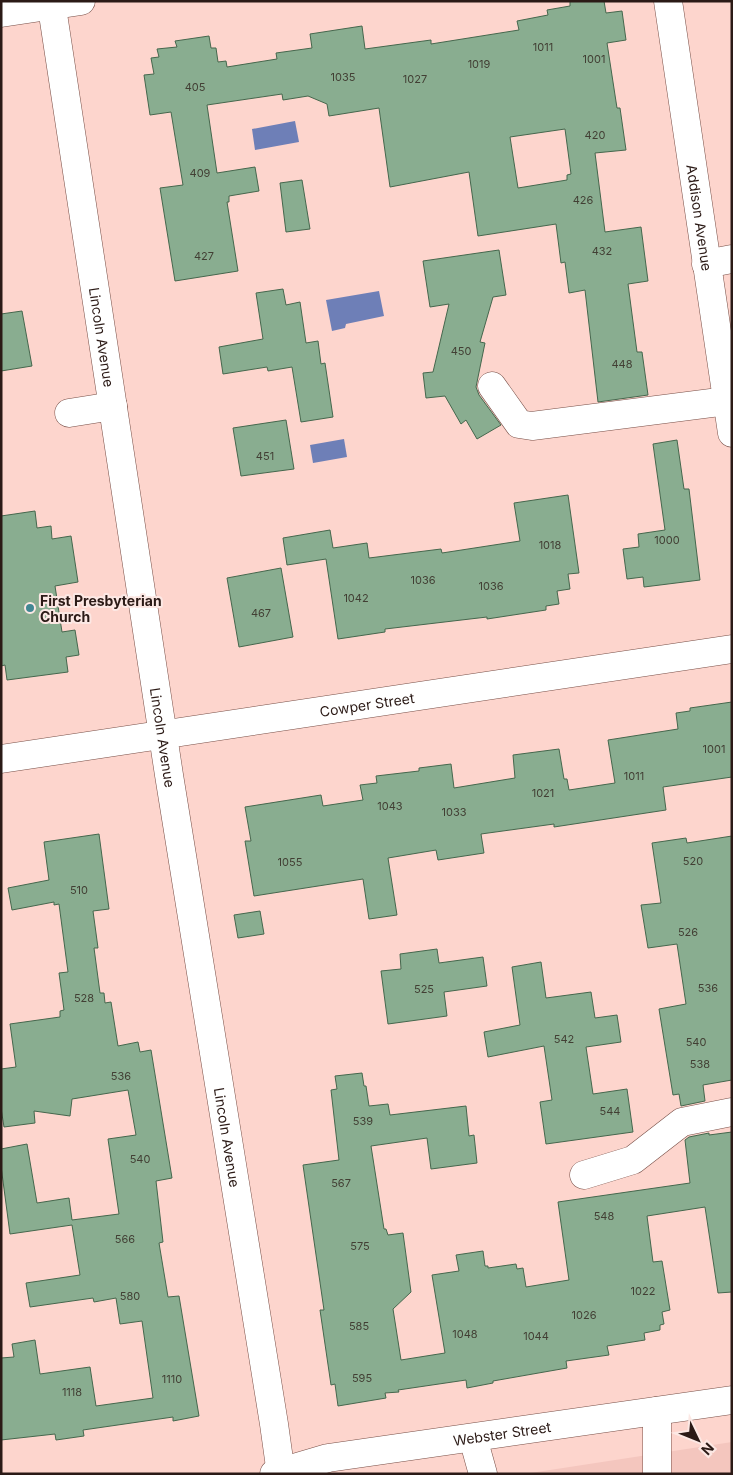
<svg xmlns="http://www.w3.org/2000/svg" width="733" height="1475" font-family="Inter,sans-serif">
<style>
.built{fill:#f4c6be}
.water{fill:#6e7fb7}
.building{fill:#89ad90;stroke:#45674d;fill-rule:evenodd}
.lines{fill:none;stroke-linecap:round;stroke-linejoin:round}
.minor-casing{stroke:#784f47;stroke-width:29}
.minor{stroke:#fff;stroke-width:28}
.poi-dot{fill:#428793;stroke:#fce8e4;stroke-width:2}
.labels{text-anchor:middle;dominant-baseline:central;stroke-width:4;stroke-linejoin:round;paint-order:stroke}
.number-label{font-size:11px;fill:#423f34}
.street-label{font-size:14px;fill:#2b1a16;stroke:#fce8e4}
.poi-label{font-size:14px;font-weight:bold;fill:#2b1a16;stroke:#fce8e4;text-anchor:start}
</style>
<rect width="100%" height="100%" fill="#fdd5cd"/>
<polygon class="built" points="732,1442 732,1474 524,1474"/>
<g class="water">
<polygon points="295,121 299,142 255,150 252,129"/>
<polygon points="379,291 384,316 346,324 345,328 332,331 326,300"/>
<polygon points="344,439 347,457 313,463 310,445"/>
</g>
<g class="building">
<path d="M 570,1 L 604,1 L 606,13 L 622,11 L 626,40 L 607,43 L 617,108 L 620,108 L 626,150 L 595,153 L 605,232 L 641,227 L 648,281 L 628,284 L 637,352 L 642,352 L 648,395 L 598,402 L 585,290 L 569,293 L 565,262 L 561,263 L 556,224 L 478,236 L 469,172 L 390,187 L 379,108 L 329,116 L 327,104 L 308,96 L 283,100 L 282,94 L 207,105 L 217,173 L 255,167 L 259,191 L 229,196 L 229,202 L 227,202 L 238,271 L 175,281 L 160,188 L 183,185 L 171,112 L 150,115 L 144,75 L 154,74 L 151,58 L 159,57 L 157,49 L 177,47 L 175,41 L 209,36 L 211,48 L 216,48 L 218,62 L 226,61 L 227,67 L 277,59 L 276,53 L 312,48 L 310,34 L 362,26 L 365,49 L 431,40 L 431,44 L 519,30 L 517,21 L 548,15 L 547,10 L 570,6 ZM 565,129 L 571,174 L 567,175 L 567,180 L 518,188 L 510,137 Z"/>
<polygon points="302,180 310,229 286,232 280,183"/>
<polygon points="499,250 506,295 493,297 480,342 485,343 476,387 479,395 501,425 477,439 466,420 461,424 445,396 426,398 423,373 433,372 449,304 430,307 423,261"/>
<polygon points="283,289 286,305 300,302 306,343 318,341 321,364 325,363 333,417 301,422 292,367 268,371 267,367 223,374 219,347 263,339 256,293"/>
<polygon points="22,311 32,366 1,371 1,314"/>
<polygon points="286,420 294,469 241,476 233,428"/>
<polygon points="677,440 684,489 689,489 700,580 644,587 643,577 627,579 623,549 639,547 638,534 665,530 653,444"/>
<polygon points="568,495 579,573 568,574 570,589 557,591 559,604 546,606 546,610 487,619 487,617 385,629 385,632 338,639 326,559 287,565 283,538 330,530 333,548 367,543 369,558 441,549 442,553 520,541 514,503"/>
<polygon points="35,511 37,528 51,526 52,539 71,536 78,582 55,586 62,632 75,630 79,655 66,657 68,672 7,680 5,665 1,666 1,516"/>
<polygon points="281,568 293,637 239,647 227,578"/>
<polygon points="732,702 732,777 663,787 666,810 554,827 554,824 481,834 484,853 438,860 436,850 388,858 397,915 369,919 363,879 254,896 245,841 251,841 245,807 321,795 323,806 363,800 360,785 377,783 376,776 419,771 419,768 451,764 454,788 515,778 513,755 559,749 564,779 567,779 569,790 615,783 608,740 678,729 676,713 690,711 690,708"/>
<polygon points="99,834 109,909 93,911 98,948 94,948 100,993 104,993 105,1003 111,1002 118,1046 138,1042 140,1052 151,1050 172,1178 156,1181 163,1242 159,1243 168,1297 179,1296 199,1416 173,1421 173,1417 83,1430 84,1436 56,1440 55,1434 1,1440 1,1358 14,1357 12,1344 35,1340 40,1374 90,1367 96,1406 153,1398 142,1321 120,1324 116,1298 94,1302 93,1298 30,1307 26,1283 80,1275 72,1225 10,1234 1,1166 1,1149 27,1144 37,1203 69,1198 72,1220 119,1214 108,1139 136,1135 128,1090 72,1099 70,1116 34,1111 35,1123 4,1127 1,1108 1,1069 16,1067 10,1024 60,1017 60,1011 64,1010 59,973 68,972 59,904 54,905 54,902 12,910 8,888 49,880 44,842"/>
<polygon points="732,836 732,1080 703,1085 705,1101 681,1106 679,1094 673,1095 659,1009 686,1004 677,944 648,948 641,905 661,903 652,843 686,838 687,843"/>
<polygon points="260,911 264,934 238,938 234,915"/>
<polygon points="437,949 439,963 483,957 487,986 444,992 447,1016 388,1024 381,971 401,969 400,954"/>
<polygon points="541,962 546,998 591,992 595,1018 617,1015 621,1042 586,1047 593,1094 627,1089 633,1132 546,1144 540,1102 552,1100 544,1046 488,1057 484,1032 520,1025 512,967"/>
<polygon points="362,1073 364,1086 366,1086 369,1106 388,1104 390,1115 466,1106 469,1136 474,1135 477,1163 431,1169 427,1138 371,1146 384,1229 386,1229 388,1235 403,1233 411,1292 393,1309 401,1360 445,1353 432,1275 459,1271 456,1255 483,1251 485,1266 488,1266 488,1268 516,1264 517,1269 523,1268 526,1287 569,1280 558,1202 690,1183 685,1140 689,1137 709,1133 709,1135 732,1132 732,1292 718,1293 705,1207 647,1216 653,1262 662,1261 670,1310 662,1312 664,1324 660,1325 660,1330 644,1333 645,1340 607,1346 609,1355 566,1361 567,1368 493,1381 493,1383 467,1388 466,1380 398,1390 399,1392 385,1393 386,1398 338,1406 335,1384 331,1385 320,1310 324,1310 303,1165 339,1160 331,1090 337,1089 335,1076"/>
</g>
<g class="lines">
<defs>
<g id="minor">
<path id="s1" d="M 51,1 L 169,775 L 274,1424 L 281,1474"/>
<path id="s2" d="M 668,1 L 732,433"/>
<polyline points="1,13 81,1"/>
<polyline points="706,264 732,259"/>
<polyline points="492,386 519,424 532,426 727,401"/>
<polyline points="69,413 113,406"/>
<path id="s3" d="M 1,759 L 732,649"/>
<polyline points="584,1175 633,1160 682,1122 732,1112"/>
<polyline points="657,1411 657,1474"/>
<polyline points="473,1438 483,1474"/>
<path id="s4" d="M 274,1474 L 328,1458 L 732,1400"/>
</g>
</defs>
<use href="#minor" class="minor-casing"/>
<use href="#minor" class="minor"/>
</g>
<circle class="poi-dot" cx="30" cy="608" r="5"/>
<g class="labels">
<g class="number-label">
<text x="543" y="47">1011</text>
<text x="594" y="59">1001</text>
<text x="479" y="64">1019</text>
<text x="343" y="77">1035</text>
<text x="415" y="79">1027</text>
<text x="195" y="87">405</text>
<text x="595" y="135">420</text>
<text x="200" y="173">409</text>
<text x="583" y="200">426</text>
<text x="602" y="251">432</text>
<text x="204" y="256">427</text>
<text x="461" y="351">450</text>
<text x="622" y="364">448</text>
<text x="265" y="456">451</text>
<text x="667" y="540">1000</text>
<text x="550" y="545">1018</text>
<text x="423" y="580">1036</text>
<text x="491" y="586">1036</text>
<text x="356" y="598">1042</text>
<text x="261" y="613">467</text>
<text x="714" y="749">1001</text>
<text x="634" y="776">1011</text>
<text x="543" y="793">1021</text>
<text x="390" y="806">1043</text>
<text x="454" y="812">1033</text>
<text x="693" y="861">520</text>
<text x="290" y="862">1055</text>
<text x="79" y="890">510</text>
<text x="688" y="932">526</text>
<text x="708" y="988">536</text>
<text x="424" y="989">525</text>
<text x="84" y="998">528</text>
<text x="564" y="1039">542</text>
<text x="696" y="1042">540</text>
<text x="700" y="1064">538</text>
<text x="121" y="1076">536</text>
<text x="610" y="1111">544</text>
<text x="363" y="1121">539</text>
<text x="140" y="1159">540</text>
<text x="341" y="1183">567</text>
<text x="604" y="1216">548</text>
<text x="125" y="1239">566</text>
<text x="360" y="1246">575</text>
<text x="643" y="1291">1022</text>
<text x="130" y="1296">580</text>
<text x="584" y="1315">1026</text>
<text x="359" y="1326">585</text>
<text x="465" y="1334">1048</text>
<text x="536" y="1336">1044</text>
<text x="362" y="1378">595</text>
<text x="172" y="1379">1110</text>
<text x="72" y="1392">1118</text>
</g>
<g class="street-label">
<text stroke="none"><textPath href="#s2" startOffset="219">Addison Avenue</textPath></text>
<text stroke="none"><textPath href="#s1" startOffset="340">Lincoln Avenue</textPath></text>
<text stroke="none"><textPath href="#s3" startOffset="370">Cowper Street</textPath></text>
<text stroke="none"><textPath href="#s1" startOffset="745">Lincoln Avenue</textPath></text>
<text stroke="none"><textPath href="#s1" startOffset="1150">Lincoln Avenue</textPath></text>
<text stroke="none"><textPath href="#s4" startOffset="232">Webster Street</textPath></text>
</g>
<g class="poi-label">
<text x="40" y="600">First Presbyterian<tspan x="40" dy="16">Church</tspan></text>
</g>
</g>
<rect width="733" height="1475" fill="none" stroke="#2b1a16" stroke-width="5"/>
<g transform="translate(698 1440) rotate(133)" stroke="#fce8e4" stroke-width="4" paint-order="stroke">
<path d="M0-4L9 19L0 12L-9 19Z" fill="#2b1a16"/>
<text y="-8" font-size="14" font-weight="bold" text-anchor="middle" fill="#2b1a16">N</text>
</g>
</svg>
